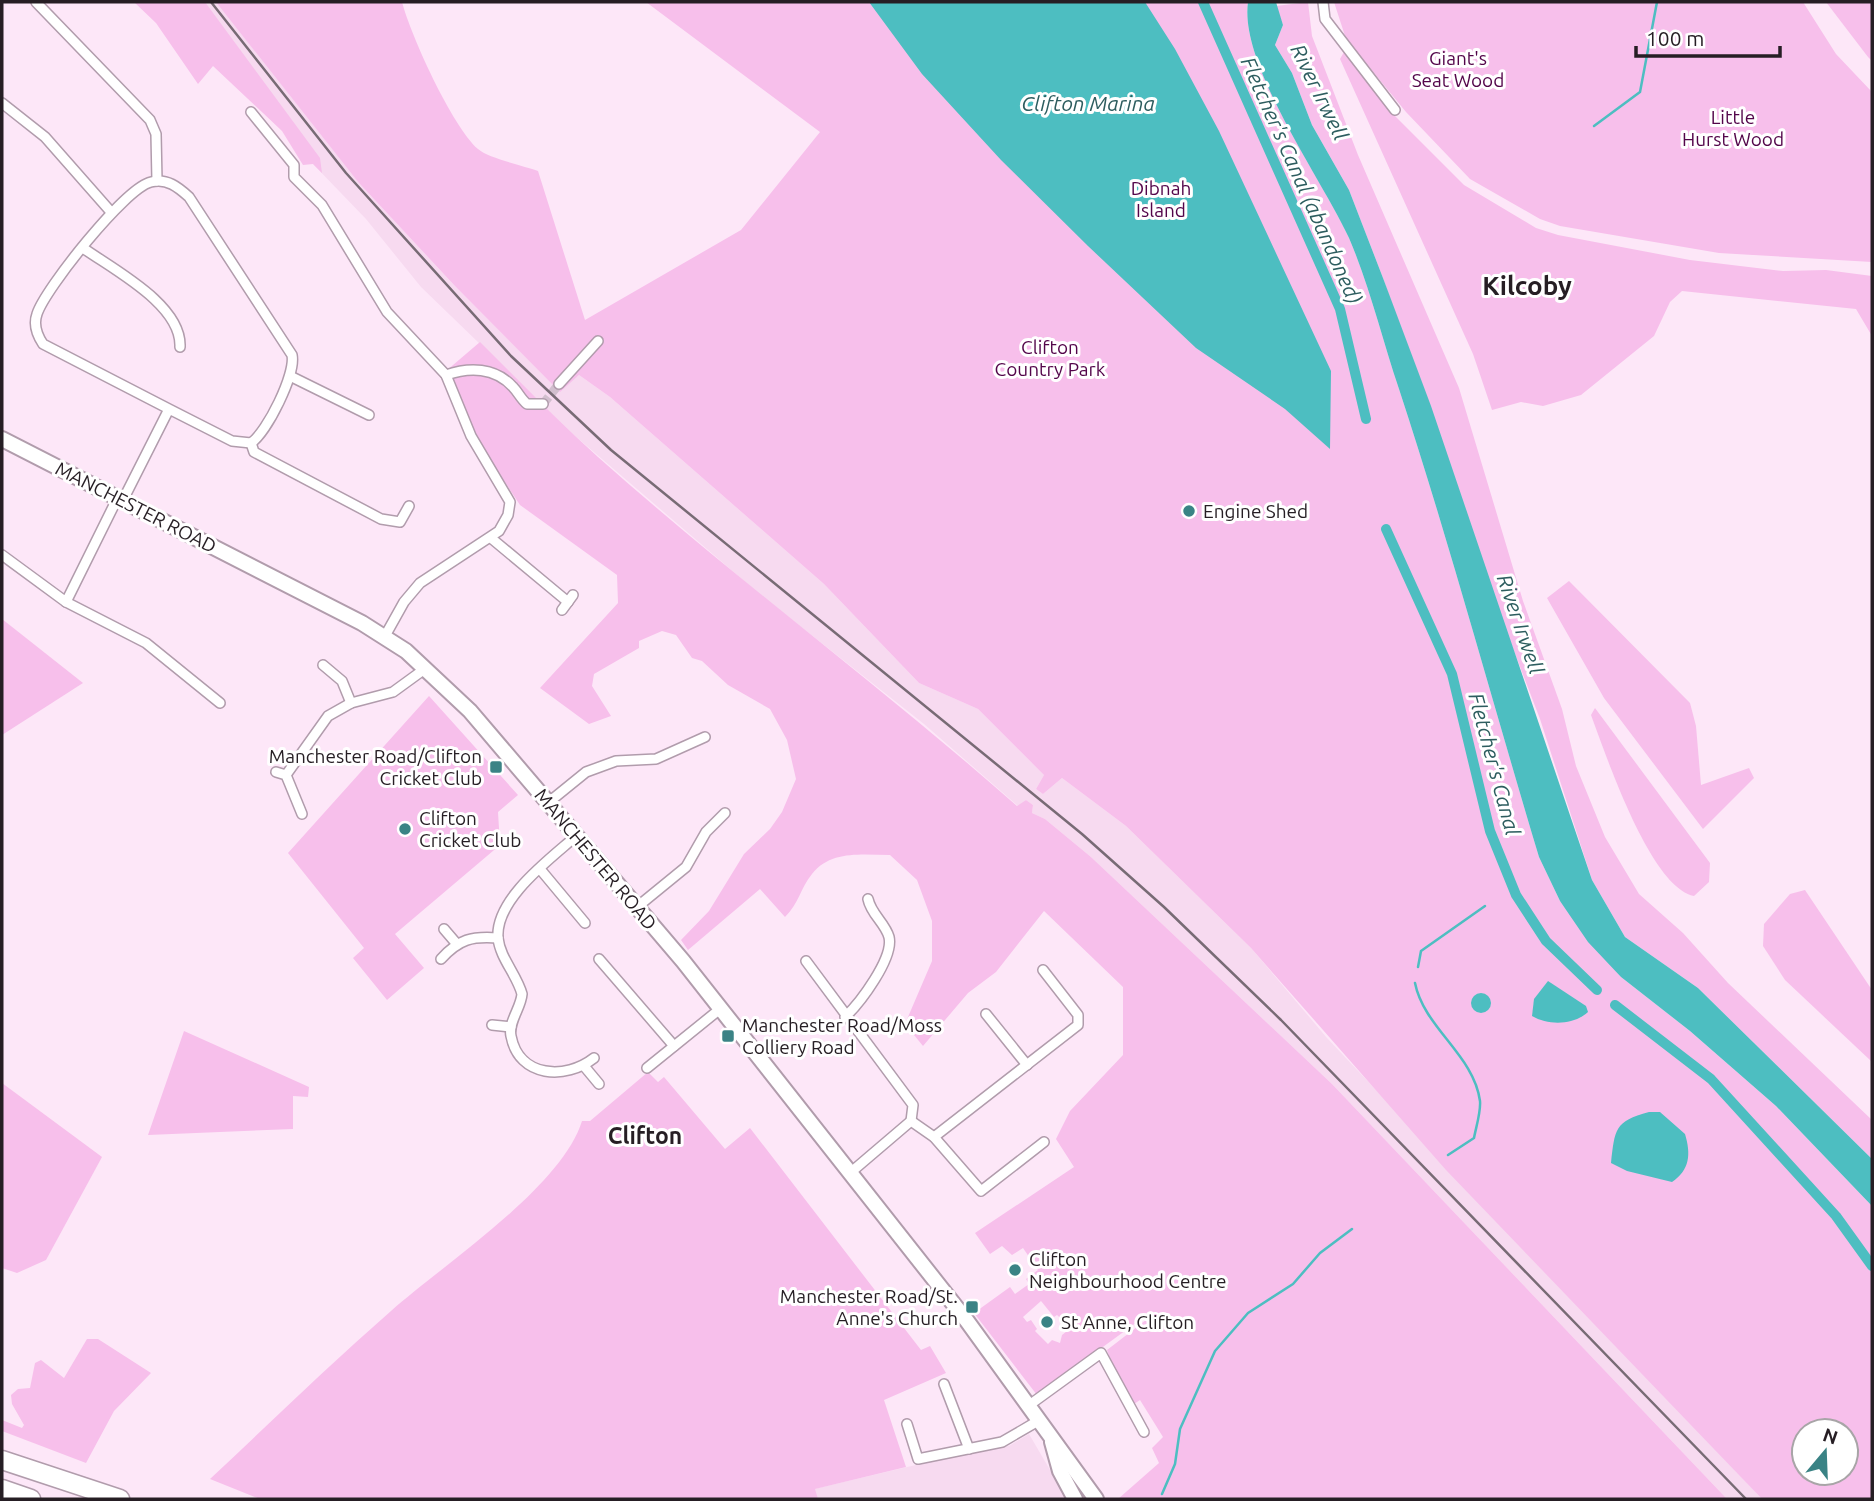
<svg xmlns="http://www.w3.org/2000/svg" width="1874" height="1501" font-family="Ubuntu,sans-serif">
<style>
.built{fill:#f7daf0}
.green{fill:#f7bfeb;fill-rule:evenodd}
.water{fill:#4dbec1}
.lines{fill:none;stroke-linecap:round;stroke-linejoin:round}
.stream{stroke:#4dbec1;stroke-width:2.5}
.canal{stroke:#4dbec1;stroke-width:10}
.minor-tunnel{stroke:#d2bfce;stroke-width:9;stroke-dasharray:9 4.5;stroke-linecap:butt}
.minor-casing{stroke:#b19cac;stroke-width:12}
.primary-casing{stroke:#b19cac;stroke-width:18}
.motorway-casing{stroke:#b19cac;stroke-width:21}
.minor{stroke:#fff;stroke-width:9}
.primary{stroke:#fff;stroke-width:14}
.motorway{stroke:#fff;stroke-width:18}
.rail{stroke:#786b75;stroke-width:2.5}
.poi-dot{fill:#3a8385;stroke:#fff;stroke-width:2.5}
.labels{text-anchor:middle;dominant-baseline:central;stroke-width:6;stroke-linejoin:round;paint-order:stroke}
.park-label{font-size:19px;fill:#53054a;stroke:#fff}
.street-label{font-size:19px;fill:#261e24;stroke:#fff}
.poi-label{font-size:19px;fill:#261e24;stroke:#fff;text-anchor:start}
.water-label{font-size:21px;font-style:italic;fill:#2d5d5f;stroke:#fff}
.quarter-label{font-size:23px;font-weight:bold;fill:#261e24;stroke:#fff}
.district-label{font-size:26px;font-weight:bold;fill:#261e24;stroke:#fff}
</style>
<rect width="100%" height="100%" fill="#fde7f8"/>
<g class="built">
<polygon points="190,2 243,2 359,183 454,285 560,391 579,375 610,397 824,584 919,683 978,709 1044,775 1036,789 1043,794 1062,778 1126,826 1251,948 1327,1038 1762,1499 1727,1499 1332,1084 1091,857 1045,819 1032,813 1033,805 1026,800 1018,806 924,724 757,592 574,435 421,287 366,219 313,164"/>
<polygon points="1029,1434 1067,1499 818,1499 814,1489 975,1451 1009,1446"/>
</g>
<g class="green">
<polygon points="134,2 205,2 320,158 322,173 313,164 303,165 282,131 213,66 198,84 156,23"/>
<path d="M 216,2 L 402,2 C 411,36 452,126 478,149 C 488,158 524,166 538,171 L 585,320 L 741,230 L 820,132 L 646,2 L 1248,2 C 1239,65 1322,178 1349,238 C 1370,287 1382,339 1399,389 C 1450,544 1492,701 1539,857 L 1560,901 L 1621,977 L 1690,1031 L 1776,1106 L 1872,1206 L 1872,1499 L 1762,1499 L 1446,1170 L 1251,948 L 1126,826 L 1062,778 L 1043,794 L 1036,789 L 1044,775 L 978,709 L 919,683 L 824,584 L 610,397 L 579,375 L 560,392 L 454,285 L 359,183 ZM 1804,1431 L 1846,1431 L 1846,1473 L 1804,1473 Z"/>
<polygon points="1308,2 1312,36 1358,155 1459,388 1523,601 1562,709 1576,766 1605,837 1639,894 1683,933 1728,983 1872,1120 1872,1159 1698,988 1625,937 1592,880 1540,719 1496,604 1383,278 1349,190 1312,125 1292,73 1275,45 1283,25 1276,6"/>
<polygon points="1334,2 1803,2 1836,54 1872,92 1872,262 1719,253 1560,226 1540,219 1470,179 1406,112 1346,39"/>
<polygon points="1826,2 1872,2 1872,61 1868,57"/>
<polygon points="1344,52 1390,111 1464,185 1536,228 1558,235 1690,260 1783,271 1826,270 1872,276 1872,336 1856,309 1682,291 1670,302 1654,336 1581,395 1543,406 1521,402 1492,410 1473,354 1340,59"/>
<path d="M 480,342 C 519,381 557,420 598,457 C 734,578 881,686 1017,806 L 1026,800 L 1033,805 L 1032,813 L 1045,819 L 1091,857 L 1332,1084 L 1727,1499 L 1118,1499 L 1159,1463 L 1152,1448 L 1163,1437 L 1140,1400 L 1134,1404 L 1114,1371 L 1107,1350 L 1146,1320 L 1144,1317 L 1037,1395 L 974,1313 L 1010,1287 L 1015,1294 L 1029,1284 L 1026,1279 L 1038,1270 L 1023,1248 L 1012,1255 L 1002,1246 L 990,1254 L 975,1233 L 1074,1167 L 1056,1139 L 1070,1111 L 1123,1055 L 1123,987 L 1044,911 L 996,972 L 968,993 L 923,1046 L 905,1024 L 932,961 L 932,921 L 917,880 L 890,855 C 862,855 831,850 812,874 C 800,889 799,903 785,917 L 760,889 L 688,950 L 681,940 L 709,911 L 744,854 L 770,829 L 782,812 L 796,779 L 787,740 L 770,709 L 728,685 L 702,661 L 692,658 L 676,635 L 662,631 L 639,641 L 639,648 L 594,674 L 592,686 L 611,716 L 589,724 L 540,688 L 618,603 L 617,575 L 520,505 L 471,431 L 446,371 ZM 1041,1301 L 1054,1317 L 1057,1315 L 1071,1328 L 1062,1335 L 1060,1343 L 1052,1340 L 1048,1344 L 1035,1331 L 1037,1329 L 1031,1320 L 1027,1322 L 1023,1317 Z"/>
<polygon points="1569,581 1690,703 1696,726 1701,785 1749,768 1754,778 1703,829 1604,698 1547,598"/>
<polygon points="2,619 83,683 2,735"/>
<polygon points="429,696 518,795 498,812 500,845 395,934 424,968 387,1000 353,958 364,948 288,853"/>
<path d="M 1595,708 L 1710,863 L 1709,882 L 1694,896 C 1650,887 1606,755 1591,715 Z"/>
<polygon points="1805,890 1872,990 1871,1061 1785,980 1763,946 1764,924 1790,894"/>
<polygon points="184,1031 309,1087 308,1097 293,1096 293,1129 148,1135"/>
<path d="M 648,1072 L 658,1082 L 664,1077 L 725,1149 L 750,1128 L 921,1350 L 930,1346 L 946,1373 L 884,1400 L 906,1467 L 815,1489 L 818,1499 L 260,1499 L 210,1479 C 270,1423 329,1365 391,1311 C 445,1263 561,1188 582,1121 L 590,1121 Z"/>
<polygon points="2,1083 102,1157 46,1260 17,1273 2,1268"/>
<polygon points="87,1339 98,1339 151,1373 114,1411 86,1463 2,1431 2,1420 22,1428 24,1425 12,1404 11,1395 18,1389 30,1388 35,1363 41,1360 64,1378"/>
</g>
<g class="water">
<polygon points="869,2 1145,2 1175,49 1219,131 1331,371 1330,449 1285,409 1196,348 1088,246 1001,160 922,74"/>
<path d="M 1248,2 L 1276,2 L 1283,25 L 1275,45 L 1292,73 L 1312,125 L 1349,190 L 1383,278 L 1431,406 L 1592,880 L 1625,937 L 1698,988 L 1872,1159 L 1872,1206 L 1776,1106 L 1690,1031 L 1621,977 L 1588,942 L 1560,901 L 1539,857 C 1492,701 1450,544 1399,389 C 1382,339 1370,287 1349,238 C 1322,179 1239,65 1248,2 Z"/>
<path d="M 1548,981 L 1586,1006 L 1588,1012 C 1574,1025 1549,1026 1532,1016 L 1534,999 Z"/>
<circle cx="1481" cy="1003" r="10"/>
<path d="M 1649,1112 L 1660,1112 L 1685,1134 C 1691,1154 1690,1170 1672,1182 L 1627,1171 L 1611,1163 C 1615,1130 1614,1121 1649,1112 Z"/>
</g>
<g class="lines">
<g class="stream">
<polyline points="1594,126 1640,92 1657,2"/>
<polyline points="1418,967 1421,951 1485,906"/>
<path d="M 1415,983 C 1424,1028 1474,1055 1480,1101 C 1481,1112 1476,1127 1474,1138 L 1448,1155"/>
<polyline points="1162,1494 1175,1464 1180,1429 1215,1351 1248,1313 1293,1284 1320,1253 1352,1229"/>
</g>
<g class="canal">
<polyline points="1203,2 1340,309 1366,419"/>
<polyline points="1386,529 1452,674 1490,831 1516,895 1546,941 1597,990"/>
<polyline points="1615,1005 1711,1079 1836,1216 1872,1266"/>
</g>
<polyline class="minor-tunnel" points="543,404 559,384"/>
<defs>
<g id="minor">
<polyline points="36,2 150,120 156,134 157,181"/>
<polyline points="1323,2 1325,19 1395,110"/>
<polyline points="2,103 45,137 111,212"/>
<polyline points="251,112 294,165 294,177 322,205 387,312 446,375 471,436 510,502 508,515 499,531 420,583 404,602 385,636"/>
<path d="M 83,248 C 114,270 182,305 180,347"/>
<path d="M 446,375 C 469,367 495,367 513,387 C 518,392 521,399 527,404 L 543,404"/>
<polyline points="290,376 369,415"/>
<polyline points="559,384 598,341"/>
<polyline points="251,443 254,452 381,519 400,522 409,506"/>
<path d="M 123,500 L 169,409 L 232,441 L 251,443 C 267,432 296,374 292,355 L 189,197 C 178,187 167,178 151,182 C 125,188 45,289 37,314 C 33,325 37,335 43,344 L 169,409"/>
<polyline points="491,538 568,602"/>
<polyline points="2,555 66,602 118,497"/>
<polyline points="66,602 146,643 220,703"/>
<polyline points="562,610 573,595"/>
<polyline points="323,665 342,681 351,703"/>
<polyline points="276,772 286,775 302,814"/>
<polyline points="286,775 328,716 351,703 393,692 426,668"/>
<polyline points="549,802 586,772 616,761 656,759 705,737"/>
<path d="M 576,836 C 550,859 495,899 498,938 C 500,958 517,975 522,994 C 521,1008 508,1022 511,1036 C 519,1078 566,1080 594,1058"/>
<polyline points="540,869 585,923"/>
<polyline points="637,907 686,867 706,832 725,813"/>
<polyline points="444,929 456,943"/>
<path d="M 441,959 C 459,939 472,936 498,938"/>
<polyline points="599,959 674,1046"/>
<polyline points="806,961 913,1105 911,1121"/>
<polyline points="986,1014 1027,1065"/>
<path d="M 845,1017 C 860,1003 894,958 889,937 C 885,923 871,914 868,899"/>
<polyline points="492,1025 511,1027"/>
<polyline points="584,1066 599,1084"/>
<polyline points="647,1068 720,1009"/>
<polyline points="934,1137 1078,1025 1078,1015 1043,970"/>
<polyline points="850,1173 911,1121 934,1137 981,1191 1044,1142"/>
<polyline points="944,1384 969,1449"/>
<polyline points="1028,1406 1101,1353 1144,1432"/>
<polyline points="907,1424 918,1459 1002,1442 1038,1421"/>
</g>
<g id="primary">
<polyline points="2,439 362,623 406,651 470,711 683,961 967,1321 1096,1499"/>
<polyline points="1052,1442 1060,1471 1075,1499"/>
</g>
<g id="motorway">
<polyline points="2,1460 120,1499"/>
<polyline points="2,1489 31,1499"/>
</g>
</defs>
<use href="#minor" class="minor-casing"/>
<use href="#primary" class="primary-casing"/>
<use href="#motorway" class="motorway-casing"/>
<use href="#minor" class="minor"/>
<use href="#primary" class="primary"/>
<use href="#motorway" class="motorway"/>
<polyline class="rail" points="211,2 346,173 511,356 611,450 1082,834 1164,907 1281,1020 1746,1499"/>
</g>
<g class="poi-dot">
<circle cx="1189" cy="511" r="7"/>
<rect x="489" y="760" width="14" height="14" rx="3.5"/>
<circle cx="405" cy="829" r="7"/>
<rect x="721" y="1029" width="14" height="14" rx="3.5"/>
<circle cx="1015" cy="1270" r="7"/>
<rect x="965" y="1300" width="14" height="14" rx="3.5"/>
<circle cx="1047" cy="1322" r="7"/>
</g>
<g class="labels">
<g class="park-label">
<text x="1458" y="58">Giant's<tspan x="1458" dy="22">Seat Wood</tspan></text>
<text x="1733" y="117">Little<tspan x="1733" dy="22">Hurst Wood</tspan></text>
<text x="1161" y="188">Dibnah<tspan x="1161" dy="22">Island</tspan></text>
<text x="1050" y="347">Clifton<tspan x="1050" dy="22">Country Park</tspan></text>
</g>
<g class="street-label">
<text transform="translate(136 507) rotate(27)">MANCHESTER ROAD</text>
<text transform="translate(596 859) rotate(50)">MANCHESTER ROAD</text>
</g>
<g class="poi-label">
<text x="1203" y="511">Engine Shed</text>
<text x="482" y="756" text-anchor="end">Manchester Road/Clifton<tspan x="482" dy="22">Cricket Club</tspan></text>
<text x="419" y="818">Clifton<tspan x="419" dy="22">Cricket Club</tspan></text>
<text x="742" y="1025">Manchester Road/Moss<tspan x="742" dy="22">Colliery Road</tspan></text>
<text x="1029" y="1259">Clifton<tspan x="1029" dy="22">Neighbourhood Centre</tspan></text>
<text x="958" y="1296" text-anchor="end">Manchester Road/St.<tspan x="958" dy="22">Anne's Church</tspan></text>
<text x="1061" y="1322">St Anne, Clifton</text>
</g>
<g class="water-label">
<text transform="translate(1320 92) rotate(64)">River Irwell</text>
<text x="1088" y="103">Clifton Marina</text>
<text transform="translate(1302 180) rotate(66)">Fletcher's Canal (abandoned)</text>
<text transform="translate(1521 624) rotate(71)">River Irwell</text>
<text transform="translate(1495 764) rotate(75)">Fletcher's Canal</text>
</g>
<g class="quarter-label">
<text x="645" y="1135">Clifton</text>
</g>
<g class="district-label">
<text x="1527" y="285">Kilcoby</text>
</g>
</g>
<rect width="1874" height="1501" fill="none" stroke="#261e24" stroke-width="7"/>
<g transform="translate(1825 1452) rotate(19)"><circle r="33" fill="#ffffff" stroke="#a8a5a7" stroke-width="2"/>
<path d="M0-5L12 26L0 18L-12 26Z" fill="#3a8385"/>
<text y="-10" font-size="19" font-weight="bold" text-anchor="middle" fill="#261e24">N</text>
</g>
<path d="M1636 46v10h144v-10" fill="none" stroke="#261e24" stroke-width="3.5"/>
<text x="1646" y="46" font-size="21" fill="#261e24" stroke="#ffffff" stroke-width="5" paint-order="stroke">100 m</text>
</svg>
